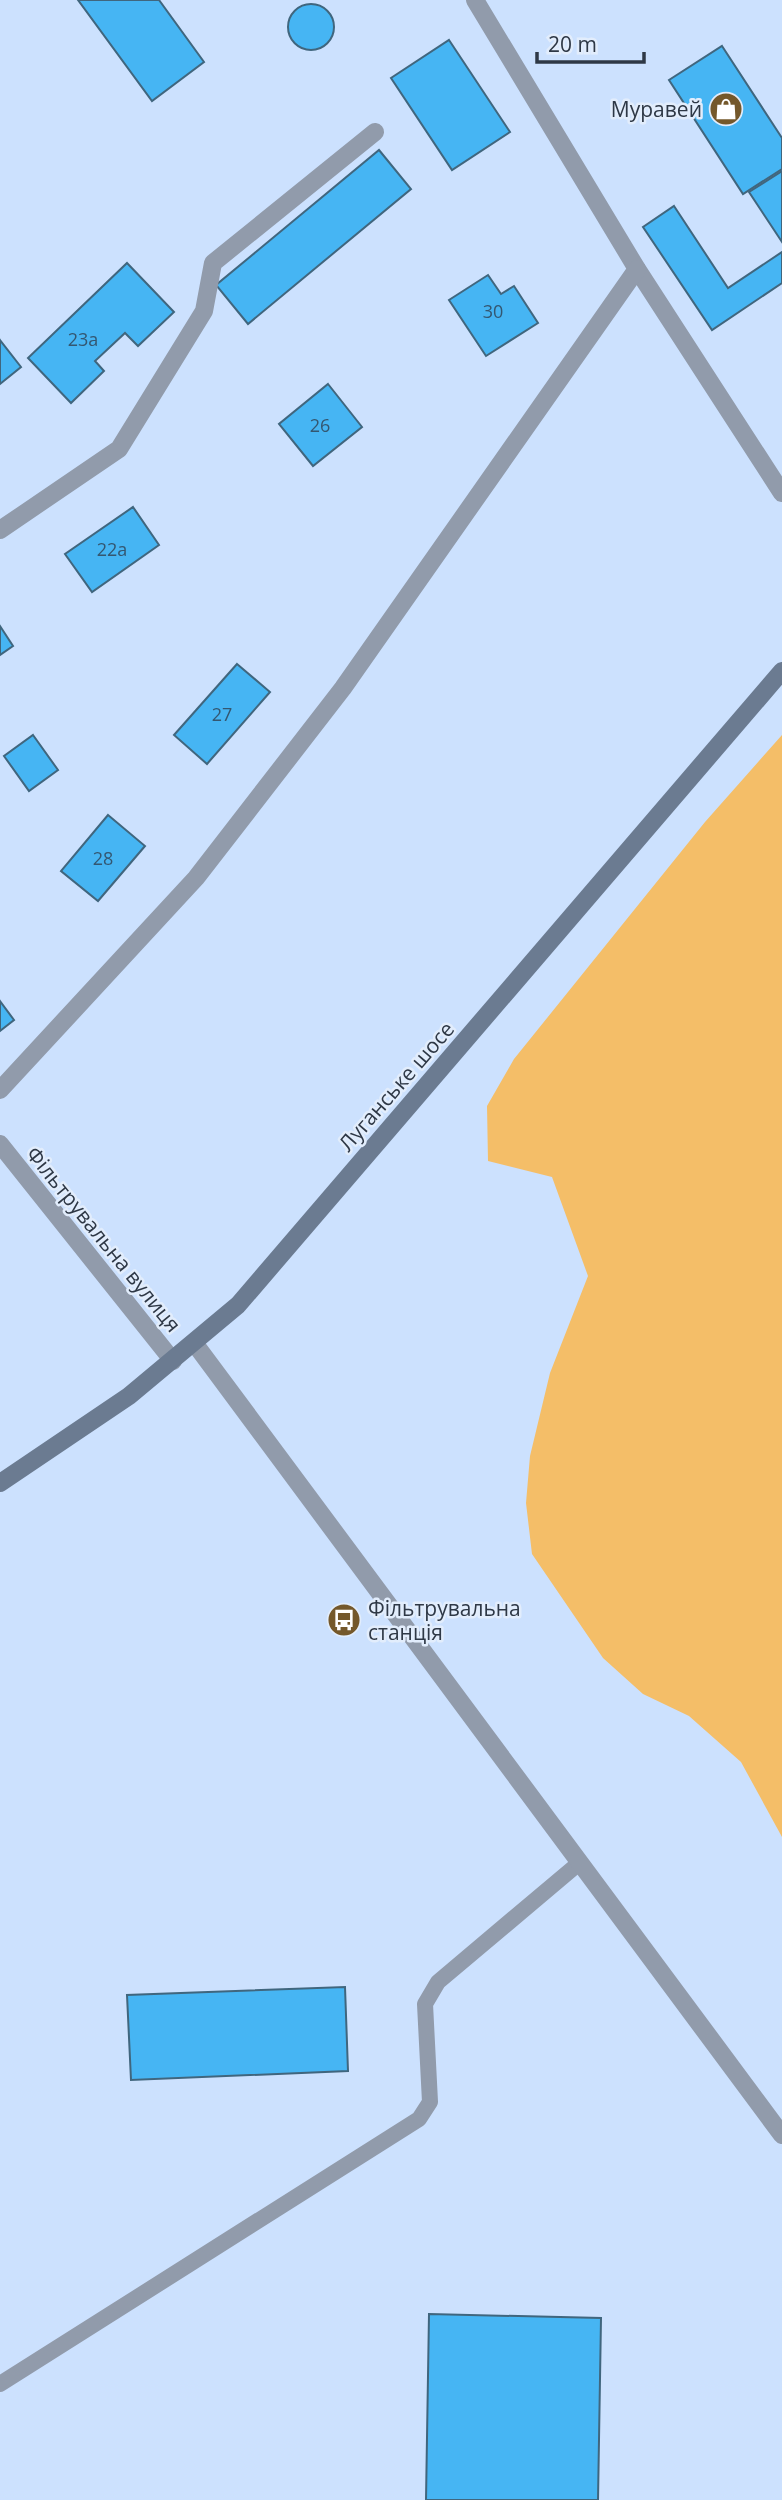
<svg xmlns="http://www.w3.org/2000/svg" width="782" height="2500" font-family="'Open Sans',sans-serif">
<style>
.green{fill:#f4be68}
.building{fill:#46b5f3;stroke:#40667e;stroke-width:2}
.lines{fill:none;stroke-linecap:round;stroke-linejoin:round}
.service{stroke:#919bab;stroke-width:16}
.minor{stroke:#919bab;stroke-width:18}
.tertiary{stroke:#919bab;stroke-width:18}
.secondary{stroke:#6b7b91;stroke-width:18}
.labels{text-anchor:middle;dominant-baseline:central;stroke-width:5;stroke-linejoin:round;paint-order:stroke}
.number-label{font-size:18px;fill:#345771}
.poi-label{font-size:21px;fill:#2e3846;stroke:#e2edfc;text-anchor:end}
.street-label{font-size:21px;fill:#2e3846;stroke:#e2edfc}
</style>
<rect width="100%" height="100%" fill="#cce1fe"/>
<polygon class="green" points="782,735 782,1837 741,1762 689,1716 643,1694 603,1658 532,1554 526,1503 530,1456 550,1373 588,1276 552,1177 488,1161 487,1106 514,1059 705,822"/>
<g class="building">
<polygon points="78,0 159,0 204,62 152,101"/>
<circle cx="311" cy="27" r="23"/>
<polygon points="449,40 510,132 452,170 391,78"/>
<polygon points="722,46 782,138 782,169 743,194 669,80"/>
<polygon points="379,150 411,189 248,324 216,285"/>
<polygon points="782,171 782,242 749,192"/>
<polygon points="674,206 728,288 782,252 782,283 712,330 643,227"/>
<polygon points="127,263 174,312 138,346 125,333 95,361 104,371 71,403 28,358"/>
<polygon points="488,275 501,294 514,286 538,323 486,356 449,300"/>
<polygon points="0,340 21,367 0,384"/>
<polygon points="328,384 362,427 313,466 279,424"/>
<polygon points="133,507 159,545 92,592 65,554"/>
<polygon points="0,626 13,646 0,655"/>
<polygon points="237,664 270,692 207,764 174,735"/>
<polygon points="33,735 58,770 29,791 4,756"/>
<polygon points="108,815 145,846 98,901 61,871"/>
<polygon points="0,1001 14,1020 0,1031"/>
<polygon points="345,1987 348,2071 131,2080 127,1995"/>
<polygon points="429,2314 601,2318 598,2500 426,2500"/>
</g>
<g class="lines">
<polyline class="service" points="0,2384 419,2119 430,2102 425,2004 438,1982 578,1864"/>
<g class="minor">
<polyline points="475,0 637,269 782,493"/>
<polyline points="0,530 119,449 204,311 213,263 375,132"/>
<polyline points="0,1090 196,878 343,688 637,269"/>
<polyline points="0,1144 173,1361"/>
</g>
<polyline class="tertiary" points="195,1344 782,2135"/>
<polyline class="secondary" points="0,1483 129,1396 238,1305 782,671"/>
</g>
<defs>
<symbol id="shop-disc" viewBox="-11 -11 22 22"><circle r="9.5" fill="#74582b" stroke="#e2edfc"/><path d="M-5-2.5h2.3a2.7 3.5 0 0 1 5.4 0H5L5.5 6h-11ZM-1.5-2.5h3a1.5 2.3 0 0 0-3 0Z" fill="#fff"/></symbol>
<symbol id="bus-disc" viewBox="-11 -11 22 22"><circle r="9.5" fill="#74582b" stroke="#e2edfc"/><path d="M-5-6H5V4H4V6H2V4H-2V6H-4V4H-5ZM-3.5-4V0h7V-4ZM-3.5 1.2v1.5H-2V1.2ZM2 1.2v1.5H3.5V1.2Z" fill="#fff"/></symbol>
</defs>
<g fill-rule="evenodd">
<use href="#shop-disc" x="707" y="90" width="38" height="38"/>
<use href="#bus-disc" x="325" y="1601" width="38" height="38"/>
</g>
<g class="labels">
<g class="number-label">
<text x="493" y="311">30</text>
<text x="83" y="339">23а</text>
<text x="320" y="425">26</text>
<text x="112" y="549">22а</text>
<text x="222" y="714">27</text>
<text x="103" y="858">28</text>
</g>
<g class="poi-label">
<text x="702" y="109">Муравей</text>
<text x="368" y="1608" text-anchor="start">Фільтрувальна<tspan x="368" dy="24">станція</tspan></text>
</g>
<g class="street-label">
<text transform="translate(396 1086) rotate(-49)">Луганське шосе</text>
<text transform="translate(104 1239) rotate(51)">Фільтрувальна вулиця</text>
</g>
</g>
<path d="M537 52v10h107v-10" fill="none" stroke="#2e3846" stroke-width="3.5"/>
<text x="548" y="52" font-size="21" fill="#2e3846" stroke="#e2edfc" stroke-width="5" paint-order="stroke">20 m</text>
</svg>
